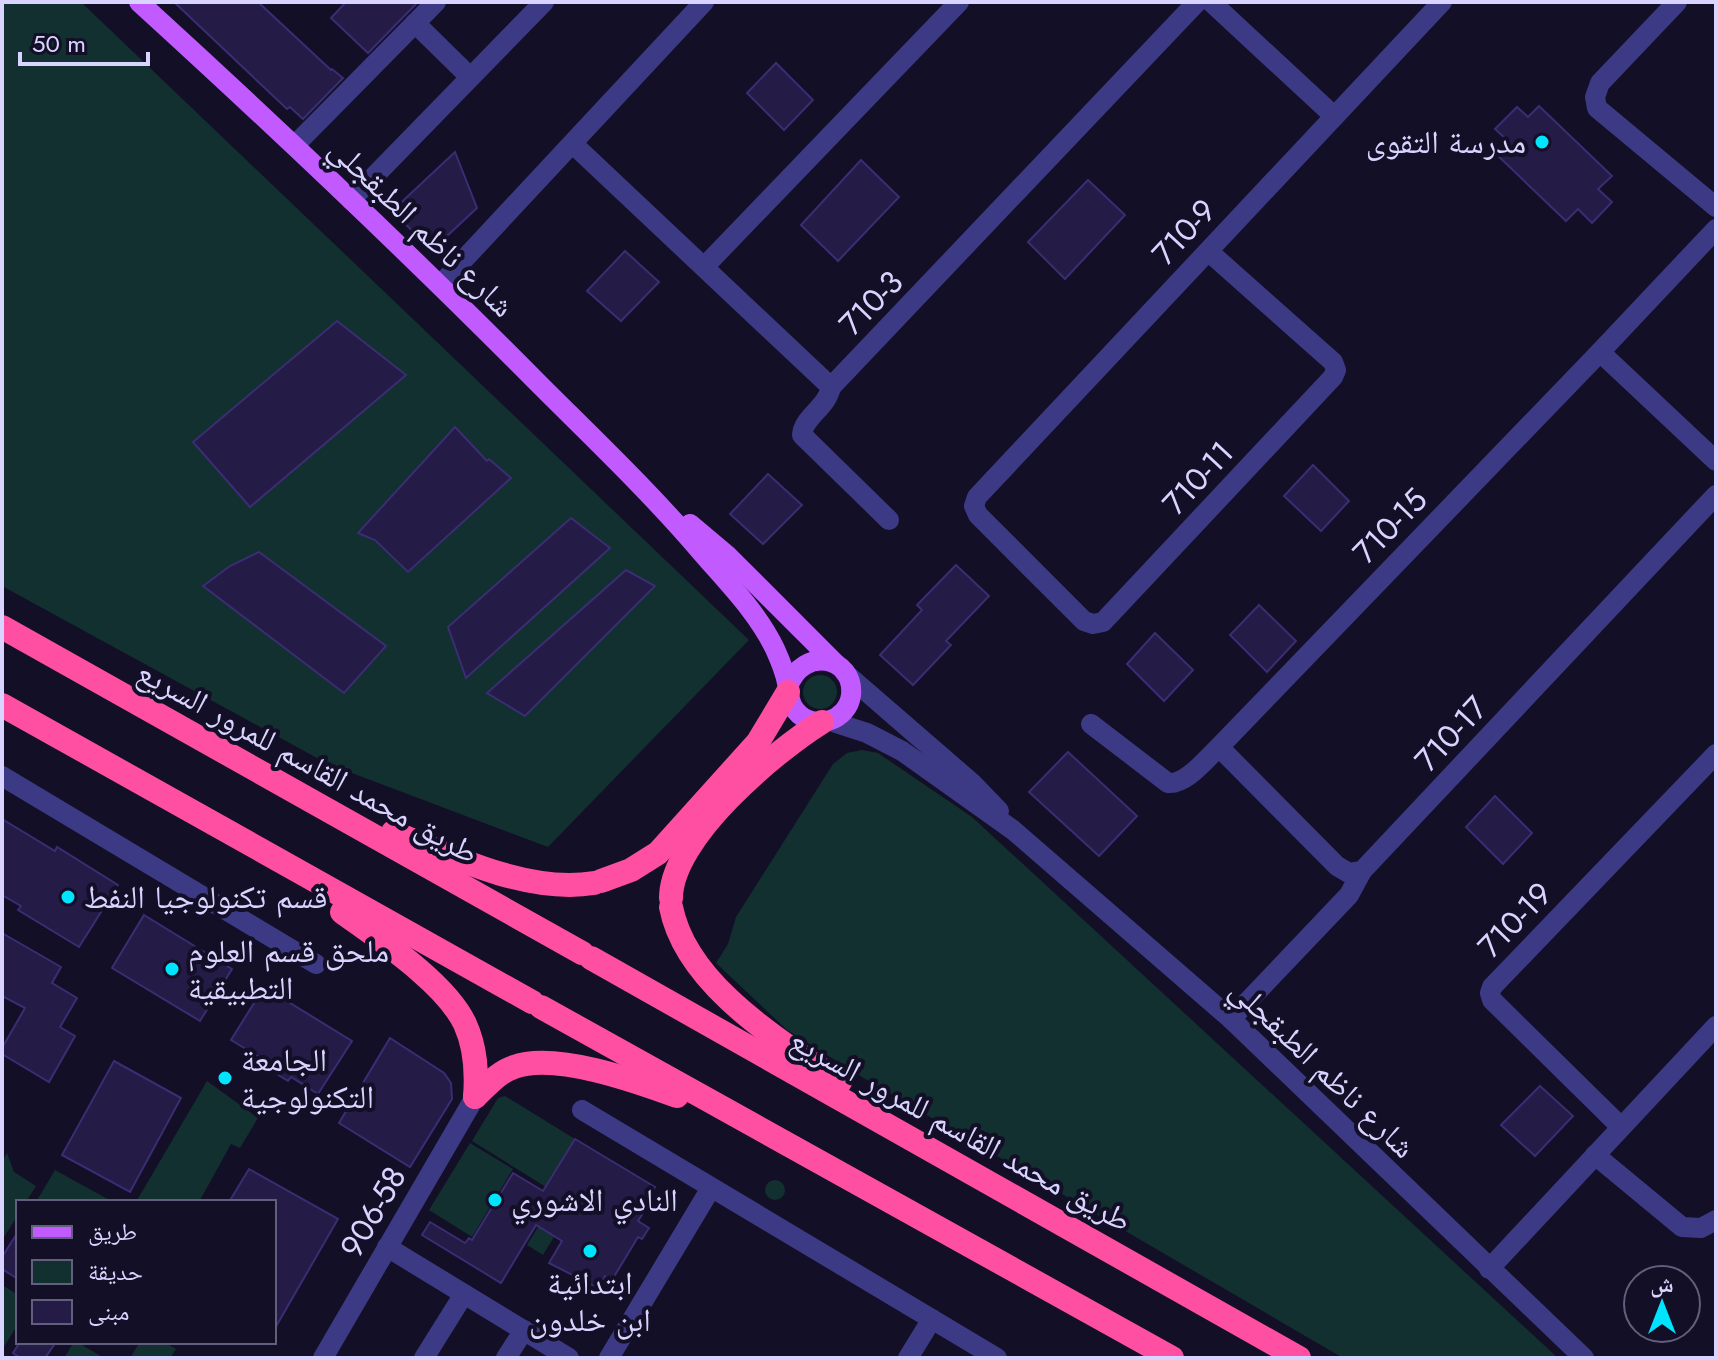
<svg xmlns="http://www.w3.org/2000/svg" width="1718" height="1360" font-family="Jost,'Noto Naskh Arabic',sans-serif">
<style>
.green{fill:#12302f}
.building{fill:#241b47;stroke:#3b2d73;stroke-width:2}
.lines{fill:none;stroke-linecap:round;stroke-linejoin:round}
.minor{stroke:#3d3a85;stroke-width:20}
.major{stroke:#c25bff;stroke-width:20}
.highway{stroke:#ff4fa3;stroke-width:24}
.poi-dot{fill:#00e5ff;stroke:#130f26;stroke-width:3}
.labels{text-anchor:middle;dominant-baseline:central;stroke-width:8;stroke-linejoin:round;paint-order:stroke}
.poi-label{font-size:32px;fill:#d9d4ff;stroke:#130f26;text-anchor:start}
.street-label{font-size:32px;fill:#d9d4ff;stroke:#130f26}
</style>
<rect width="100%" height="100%" fill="#130f26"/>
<g class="green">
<polygon points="2,2 81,2 749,640 548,847 328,764 2,586"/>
<circle cx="820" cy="692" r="17"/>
<polygon points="862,750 878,753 972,817 1558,1358 1343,1358 870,1082 787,1030 716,963 728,944 736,917 833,764 847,753"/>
<polygon points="207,1081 258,1118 240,1148 231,1144 199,1202 136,1202"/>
<polygon points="505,1096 575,1139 546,1187 472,1141 498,1098"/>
<polygon points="470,1143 513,1169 472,1237 429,1210"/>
<polygon points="7,1153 14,1172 36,1186 26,1202 18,1202 18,1215 2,1240 2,1161"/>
<polygon points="574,1169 589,1179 543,1255 527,1245"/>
<polygon points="55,1170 113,1202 36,1202"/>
<circle cx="775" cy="1190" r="10"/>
<polygon points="2,1285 18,1295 18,1324 2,1350"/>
<polygon points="74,1342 77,1342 104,1358 64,1358"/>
<polygon points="140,1342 164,1342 176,1349 170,1358 130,1358"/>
</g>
<g class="building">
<polygon points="174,2 258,2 331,70 332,69 343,78 303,119 290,107 287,109"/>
<polygon points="346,2 418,2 368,53 331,18"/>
<polygon points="776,63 813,100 784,130 747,93"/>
<polygon points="1539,106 1612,176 1598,189 1612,202 1592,223 1578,209 1566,221 1495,153 1507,140 1495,129 1517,107 1528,117"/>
<polygon points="455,152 477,208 432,250 392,211"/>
<polygon points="861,160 899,197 838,261 801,225"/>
<polygon points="1088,180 1125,215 1065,279 1028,242"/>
<polygon points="625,251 659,282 621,321 587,291"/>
<polygon points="337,321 406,375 250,507 193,442"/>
<polygon points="455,427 487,461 489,459 511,478 408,572 375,540 358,533"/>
<polygon points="1313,465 1349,501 1321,531 1284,496"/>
<polygon points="768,474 802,505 763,544 730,514"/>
<polygon points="571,518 610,548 466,678 448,627"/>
<polygon points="259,552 386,646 344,693 203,586 230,566"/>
<polygon points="956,565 989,596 946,641 951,645 913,685 880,655 922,610 917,605"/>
<polygon points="626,570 655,586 525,716 487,693"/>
<polygon points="1259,605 1296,641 1267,672 1230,635"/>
<polygon points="1155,633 1193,670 1164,701 1127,664"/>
<polygon points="1068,752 1137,816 1099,856 1029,792"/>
<polygon points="1495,796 1532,833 1503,864 1466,827"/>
<polygon points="2,819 55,851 57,847 118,885 79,947 18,910 21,906 2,895"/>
<polygon points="144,915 232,969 200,1021 112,968"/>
<polygon points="2,933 61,967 52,983 77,998 60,1027 75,1036 49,1082 2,1054 2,1048 25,1008 2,996"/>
<polygon points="264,987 352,1041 318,1094 291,1077 288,1081 256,1061 259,1057 231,1040"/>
<polygon points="390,1038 444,1073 451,1083 452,1099 410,1167 339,1123"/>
<polygon points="114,1061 181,1098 130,1192 62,1155"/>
<polygon points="1540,1086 1573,1116 1535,1156 1501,1125"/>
<polygon points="575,1139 655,1187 642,1208 645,1210 638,1221 649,1228 642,1239 638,1237 612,1280 605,1276 598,1288 549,1263 562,1241 536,1225 501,1283 422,1235 430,1222 465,1243 469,1238 472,1240 513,1173 543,1191"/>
<polygon points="249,1169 338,1219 274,1330 274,1202 229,1202"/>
<polygon points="18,1232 18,1279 2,1269 2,1257"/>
<polygon points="20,1342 56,1342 45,1358 20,1358 13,1353"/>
</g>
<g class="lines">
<g class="minor">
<polyline points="1211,2 1334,116"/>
<polyline points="1677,2 1600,83 1595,97 1597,108 1716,207"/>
<polyline points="415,23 470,77"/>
<polyline points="573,144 831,387 1197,2"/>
<polyline points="295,145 436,2"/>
<polyline points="351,200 544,2"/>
<polyline points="1208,251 1333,362 1336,370 1333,377 1103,622 1093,624 1084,621 978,515 974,506 977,497 1442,2"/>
<polyline points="704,267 959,2"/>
<polyline points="441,284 704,2"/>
<polyline points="1600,352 1716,461"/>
<path d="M 831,387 C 827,408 803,417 802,435 L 889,520"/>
<polyline points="845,673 972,783 999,811"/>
<polyline points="830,721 867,733 902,751 1013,830 1231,1019 1584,1358"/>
<path d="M 1091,724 L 1168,783 C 1186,785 1206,759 1219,747 L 1600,352 L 1716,229"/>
<polyline points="1219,747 1337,866 1349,873 1362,871 1716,495"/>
<polyline points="2,776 316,964"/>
<polyline points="1231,1019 1349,895 1362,871"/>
<polyline points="582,1110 997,1358"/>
<polyline points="1621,1127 1492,1000 1490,993 1492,987 1716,754"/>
<polyline points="1595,1155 1682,1227 1701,1228 1716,1220"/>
<polyline points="387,1247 569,1358"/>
<polyline points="1489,1269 1716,1026"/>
<polyline points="323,1358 475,1097"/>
<polyline points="424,1358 464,1294"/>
<polyline points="506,1358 524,1330"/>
<polyline points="609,1358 711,1188"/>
<polyline points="908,1358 932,1319"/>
</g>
<g class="major">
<path d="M 139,2 C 275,126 408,252 538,383 C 593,438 651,493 702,553 C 728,583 758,613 775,649 C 780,660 785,672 787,683 C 790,693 788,703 796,711 C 813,732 848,721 851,695 C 855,657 803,645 788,687"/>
<polyline points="690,524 728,556 836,664"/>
</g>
<g class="highway">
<polyline points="2,627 582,953"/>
<polyline points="2,705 532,1002"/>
<path d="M 393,832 C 452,857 529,894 594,883"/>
<polyline points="601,881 631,870 658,853 758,742 788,692"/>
<path d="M 671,898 C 671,838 774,752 822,722"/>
<path d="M 671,907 C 686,985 779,1040 840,1082"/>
<path d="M 342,912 C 379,939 446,983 465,1024 C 476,1048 477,1072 475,1097"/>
<polyline points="591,958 1299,1358"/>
<polyline points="541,1007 1172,1358"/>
<path d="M 475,1097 C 487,1086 498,1072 514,1067 C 555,1052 636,1081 677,1096"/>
</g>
</g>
<g class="poi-dot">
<circle cx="1542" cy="142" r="8"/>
<circle cx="68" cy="897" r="8"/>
<circle cx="172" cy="969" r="8"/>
<circle cx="225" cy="1078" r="8"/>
<circle cx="495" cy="1200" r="8"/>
<circle cx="590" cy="1251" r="8"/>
</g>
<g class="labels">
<g class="poi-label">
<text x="1526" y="142" text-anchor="end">مدرسة التقوى</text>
<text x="84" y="897">قسم تكنولوجيا النفط</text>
<text x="188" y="951">ملحق قسم العلوم<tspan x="188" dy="37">التطبيقية</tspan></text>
<text x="241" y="1060">الجامعة<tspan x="241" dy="37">التكنولوجية</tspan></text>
<text x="511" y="1200">النادي الاشوري</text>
<text x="590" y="1283" text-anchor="middle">ابتدائية<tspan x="590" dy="37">ابن خلدون</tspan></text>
</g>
<g class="street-label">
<text transform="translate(422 227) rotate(44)">شارع ناظم الطبقجلي</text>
<text transform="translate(1184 232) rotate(-47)">710-9</text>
<text transform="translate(871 303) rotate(-46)">710-3</text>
<text transform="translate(1198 478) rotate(-47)">710-11</text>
<text transform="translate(1390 526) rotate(-46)">710-15</text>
<text transform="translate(1451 734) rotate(-47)">710-17</text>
<text transform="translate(308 762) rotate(29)">طريق محمد القاسم للمرور السريع</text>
<text transform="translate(1515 920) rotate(-46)">710-19</text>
<text transform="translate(1323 1068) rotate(44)">شارع ناظم الطبقجلي</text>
<text transform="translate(961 1130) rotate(29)">طريق محمد القاسم للمرور السريع</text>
<text transform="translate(373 1212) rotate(-60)">906-58</text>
</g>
</g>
<rect width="1718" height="1360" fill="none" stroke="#d9d4ff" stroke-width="8"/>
<rect x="16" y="1200" width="260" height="144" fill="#130f26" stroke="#625e7d" stroke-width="2"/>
<rect x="32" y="1226" width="40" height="12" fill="#c25bff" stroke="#625e7d" stroke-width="2"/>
<text x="88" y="1240" font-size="24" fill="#d9d4ff">طريق</text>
<rect x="32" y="1260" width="40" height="24" fill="#12302f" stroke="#625e7d" stroke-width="2"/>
<text x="88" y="1280" font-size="24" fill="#d9d4ff">حديقة</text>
<rect x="32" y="1300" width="40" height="24" fill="#241b47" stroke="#625e7d" stroke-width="2"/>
<text x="88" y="1320" font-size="24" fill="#d9d4ff">مبنى</text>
<g transform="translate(1662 1304)"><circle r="38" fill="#130f26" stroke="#625e7d" stroke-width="2"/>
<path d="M0-6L14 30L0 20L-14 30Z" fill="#00e5ff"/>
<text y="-12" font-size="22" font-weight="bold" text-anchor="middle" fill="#d9d4ff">ش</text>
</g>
<path d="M20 52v12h128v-12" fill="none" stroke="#d9d4ff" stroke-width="4"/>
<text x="32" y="52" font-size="24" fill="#d9d4ff" stroke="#130f26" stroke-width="6" paint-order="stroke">50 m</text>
</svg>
